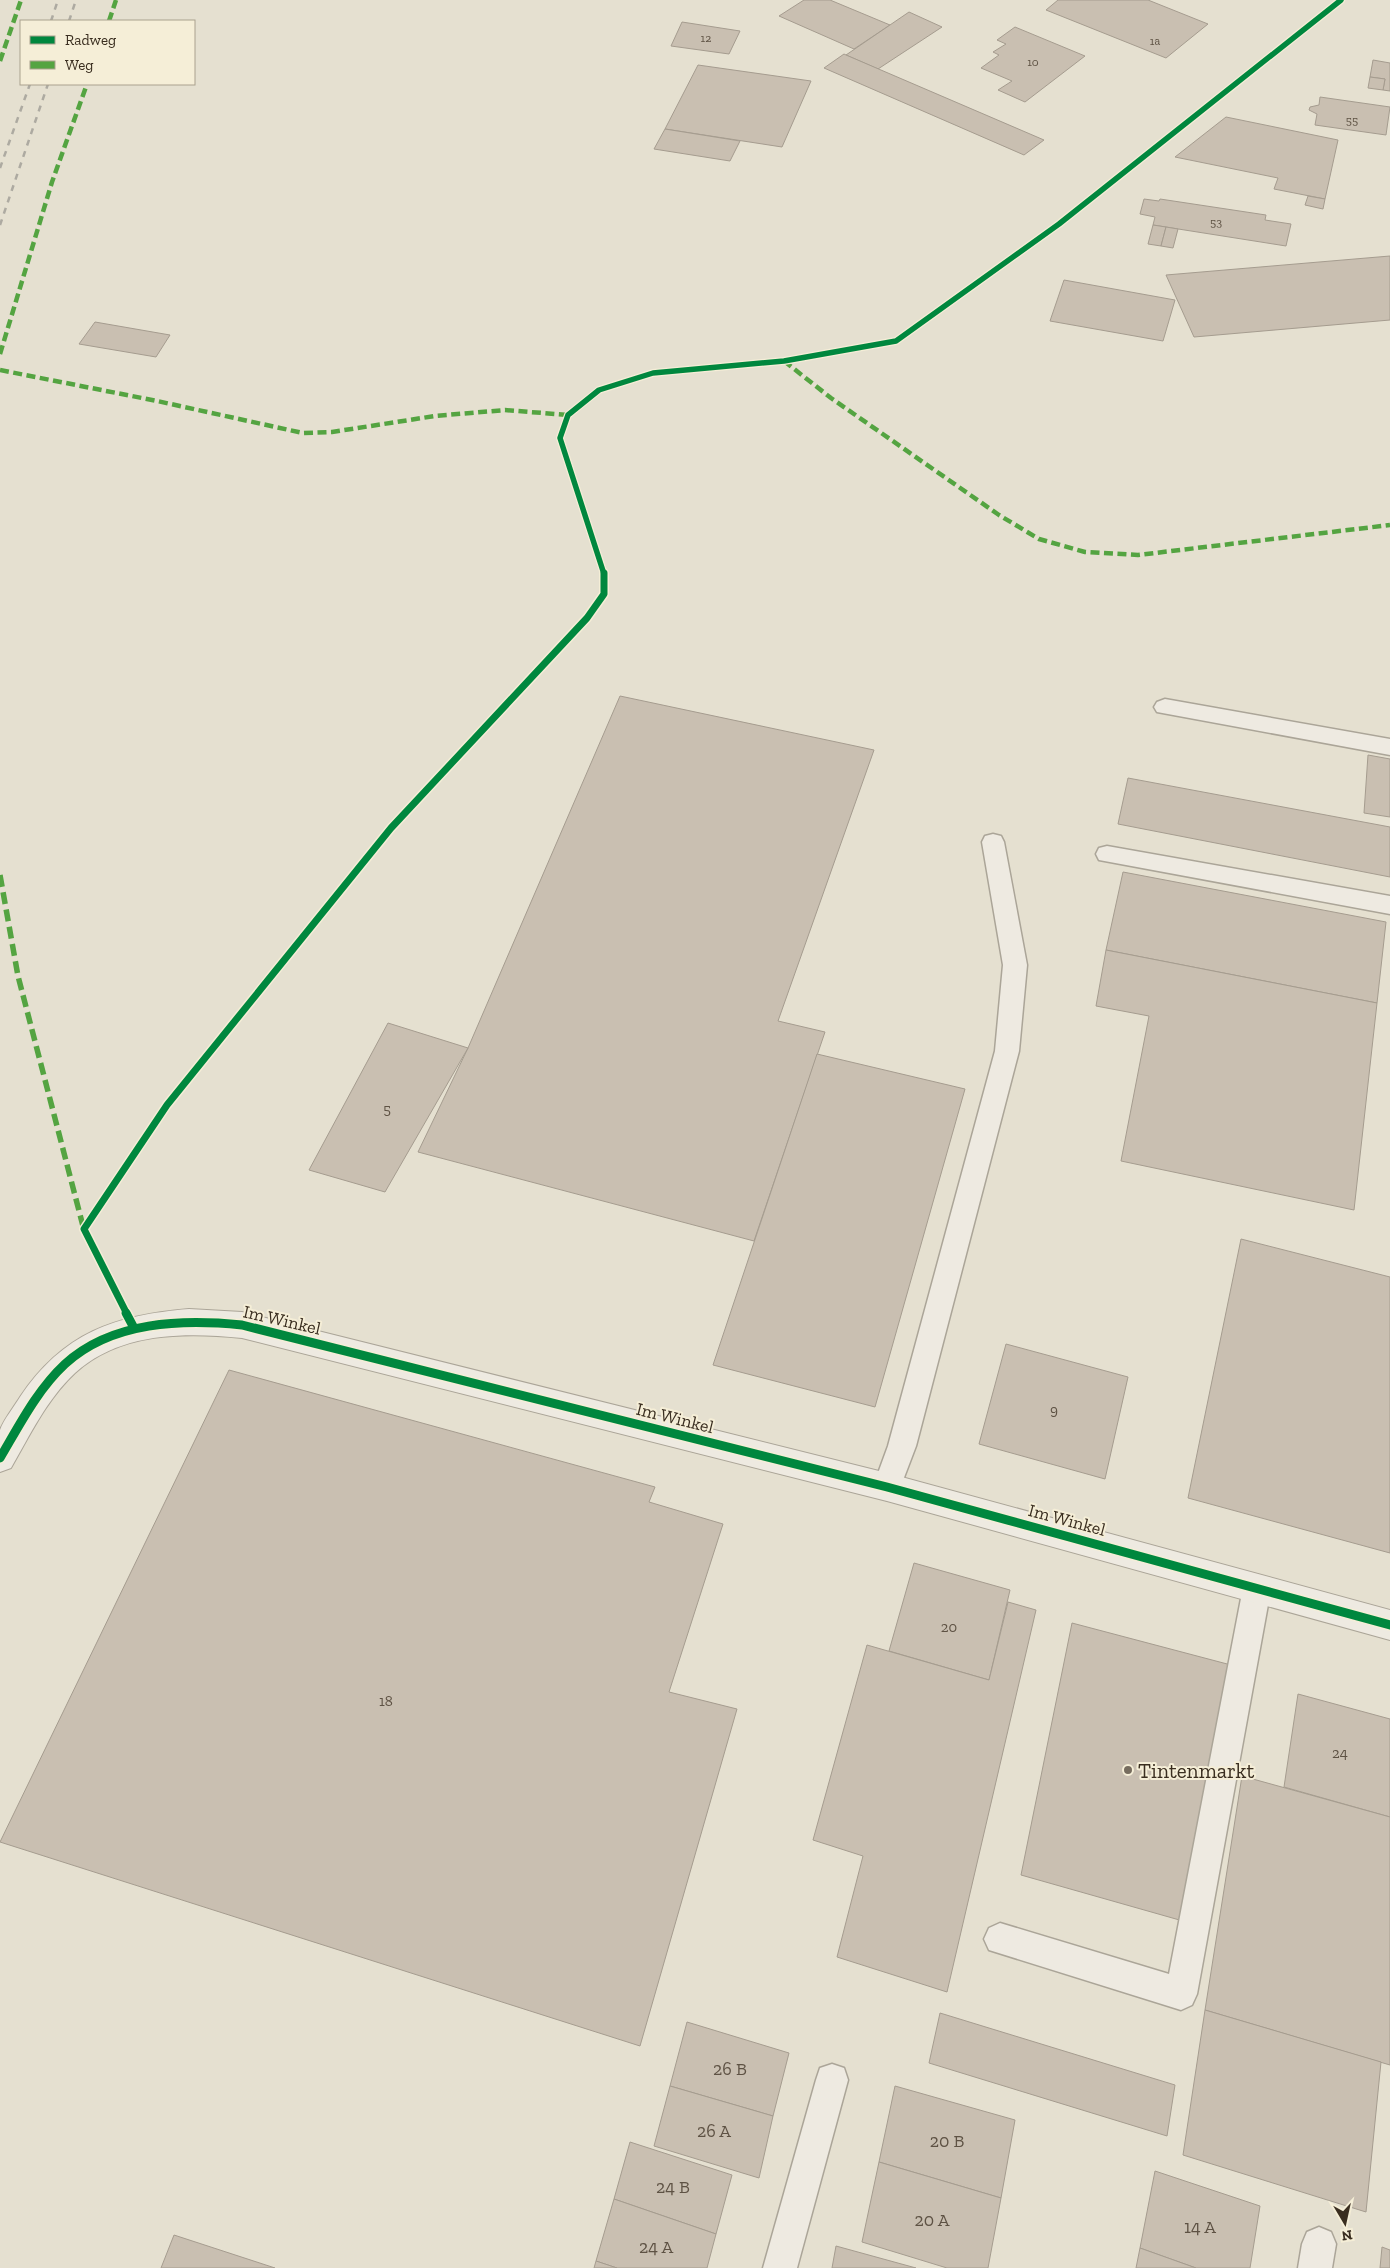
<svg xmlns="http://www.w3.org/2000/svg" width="1390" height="2268" font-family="'Zilla Slab',serif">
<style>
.building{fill:#c9bfb1;stroke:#a59c8f}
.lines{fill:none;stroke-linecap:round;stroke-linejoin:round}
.lane-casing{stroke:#aba598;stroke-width:3}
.street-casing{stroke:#aba598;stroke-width:2}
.lane{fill:#eeeae1;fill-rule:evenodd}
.street{fill:#eeeae1;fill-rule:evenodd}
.rail{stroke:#adaaa1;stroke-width:2.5;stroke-dasharray:6 6;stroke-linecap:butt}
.quiet-far1{stroke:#54a441;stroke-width:4.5;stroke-dasharray:9 4.5;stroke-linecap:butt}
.quiet{stroke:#54a441;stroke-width:5.5;stroke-dasharray:12 5.5;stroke-linecap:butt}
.cycleway-far2-casing{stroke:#f5eed7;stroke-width:8}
.cycleway-far1-casing{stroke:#f5eed7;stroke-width:10}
.cycleway-casing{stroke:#f5eed7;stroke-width:12}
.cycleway-far2{stroke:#00873e;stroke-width:5.5}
.cycleway-far1{stroke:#00873e;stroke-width:7}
.cycleway{stroke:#00873e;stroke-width:9}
.poi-dot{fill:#766c5e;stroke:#f5eed7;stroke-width:2}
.labels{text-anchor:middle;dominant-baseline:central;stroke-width:4;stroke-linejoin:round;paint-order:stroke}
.far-number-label{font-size:12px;fill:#5e5244}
.number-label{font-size:15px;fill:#5e5244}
.street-label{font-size:18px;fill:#3a2e20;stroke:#f5eed7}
.near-number-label{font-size:18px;fill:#5e5244}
.near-poi-label{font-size:21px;fill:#3a2e20;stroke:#f5eed7;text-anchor:start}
</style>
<rect width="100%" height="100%" fill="#e5e0d0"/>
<g class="building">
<polygon points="804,0 830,0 890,25 854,49 779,16"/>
<polygon points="1058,0 1148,0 1208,24 1166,58 1046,10"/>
<polygon points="909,12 942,27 878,69 846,55"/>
<polygon points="682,22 740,31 729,54 671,46"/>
<polygon points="1015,27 1085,56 1025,102 998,90 1012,81 981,68 999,55 993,52 1006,44 997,40"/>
<polygon points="844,54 846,55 1044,140 1024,155 824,68"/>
<polygon points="1373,60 1390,63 1390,91 1383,90 1385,79 1370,77"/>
<polygon points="698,65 811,81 782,147 665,129"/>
<polygon points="1370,77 1385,79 1383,90 1368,88"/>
<polygon points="1320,97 1390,107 1386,135 1315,125 1317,114 1309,110 1310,107 1319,105"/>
<polygon points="1226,117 1338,140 1325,199 1274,189 1278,178 1175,157"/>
<polygon points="665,129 740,141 730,161 654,149"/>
<polygon points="1308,196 1325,199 1323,209 1305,205"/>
<polygon points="1144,199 1159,201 1160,199 1266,215 1265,220 1291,224 1286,246 1153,225 1155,217 1140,214"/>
<polygon points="1153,225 1166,227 1161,246 1148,244"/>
<polygon points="1166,227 1178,229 1173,248 1161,246"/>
<polygon points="1390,256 1390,320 1194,337 1166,275"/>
<polygon points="1064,280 1175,300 1163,341 1050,321"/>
<polygon points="95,322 170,335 156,357 79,344"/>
<polygon points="620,696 874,750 778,1021 825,1032 754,1241 418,1152 468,1048"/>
<polygon points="1368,755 1390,759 1390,817 1364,813"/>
<polygon points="1128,778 1390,827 1390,877 1118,824"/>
<polygon points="1123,872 1386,922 1377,1003 1106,950"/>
<polygon points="1106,950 1377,1003 1354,1210 1121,1161 1149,1016 1096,1006"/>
<polygon points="388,1023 468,1048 385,1192 309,1170"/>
<polygon points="817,1054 965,1089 875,1407 713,1365"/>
<polygon points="1241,1239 1390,1277 1390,1553 1188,1498"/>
<polygon points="1006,1344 1128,1377 1105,1479 979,1444"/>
<polygon points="229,1370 655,1487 649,1502 723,1524 669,1692 737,1709 640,2046 0,1842"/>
<polygon points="914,1563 1010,1590 989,1680 889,1651"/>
<polygon points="1008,1602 1036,1610 947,1992 837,1957 863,1856 813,1840 867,1645 989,1680"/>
<polygon points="1072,1623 1231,1665 1190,1923 1021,1875"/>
<polygon points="1298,1694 1390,1719 1390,1817 1284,1787"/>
<polygon points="1242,1776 1390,1817 1390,2065 1205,2010"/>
<polygon points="1205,2010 1381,2062 1366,2212 1183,2155"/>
<polygon points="940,2013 1175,2085 1167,2136 929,2063"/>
<polygon points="687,2022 789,2053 773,2116 670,2086"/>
<polygon points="670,2086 773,2116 759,2178 654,2146"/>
<polygon points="895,2086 1015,2120 1001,2198 879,2162"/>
<polygon points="630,2142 732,2175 716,2234 614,2199"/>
<polygon points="879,2162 1001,2198 988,2268 947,2268 862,2242"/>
<polygon points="1155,2171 1260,2206 1250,2268 1196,2268 1140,2248"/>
<polygon points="614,2199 716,2234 707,2268 617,2268 596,2261"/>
<polygon points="174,2235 275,2268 161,2268"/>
<polygon points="836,2246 916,2268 832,2268"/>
<polygon points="1382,2247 1390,2250 1390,2268 1380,2268"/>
<polygon points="1140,2248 1196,2268 1136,2268"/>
<polygon points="596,2261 617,2268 594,2268"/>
</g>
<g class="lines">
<defs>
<g id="lane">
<polygon points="1165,699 1390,739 1390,755 1157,712 1154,707 1157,702"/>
<polygon points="993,834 1001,836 1004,842 1027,965 1019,1051 916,1446 897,1496 887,1500 877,1496 873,1487 888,1446 995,1051 1003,965 982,842 985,836"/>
<polygon points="1107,846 1390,896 1390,914 1099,860 1096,854 1099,848"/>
<polygon points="1257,1575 1267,1578 1271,1588 1197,1994 1192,2005 1181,2010 989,1950 984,1939 989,1928 1000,1923 1169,1974 1243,1588 1247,1578"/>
<polygon points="832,2064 844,2068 848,2080 797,2268 763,2268 816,2080 820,2068"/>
<polygon points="1319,2227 1331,2232 1336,2244 1332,2268 1298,2268 1302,2244 1307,2232"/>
</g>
<path id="street" d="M 189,1309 L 242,1312 L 887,1473 L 1390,1610 L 1390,1640 L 887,1501 L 242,1338 C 185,1332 120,1332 75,1373 C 47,1399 30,1435 11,1468 L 0,1472 C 0,1460 0,1441 0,1430 C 4,1419 14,1407 20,1397 C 63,1333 115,1315 189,1309 Z"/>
</defs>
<use href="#lane" class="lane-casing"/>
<use href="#street" class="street-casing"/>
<use href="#lane" class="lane"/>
<use href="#street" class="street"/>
<g class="rail">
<polyline points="51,21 58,0"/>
<polyline points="69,21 76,0"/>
<polyline points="0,168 30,84"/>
<polyline points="0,225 48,84"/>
</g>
<g class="quiet-far1">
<polyline points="109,21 116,0"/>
<polyline points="0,61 21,0"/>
<polyline points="0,354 52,182 87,84"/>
<polyline points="784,361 831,398 999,515 1039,539 1085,552 1138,555 1390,525"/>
<polyline points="0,370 157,401 303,433 332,432 435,416 505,410 568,415"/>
</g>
<polyline class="quiet" points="0,875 18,976 84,1230"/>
<defs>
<polyline id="cycleway-far2" points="604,574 560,438 568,415 599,390 653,373 784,361 896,341 1059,224 1341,0"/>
<polyline id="cycleway-far1" points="127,1314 84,1229 167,1105 391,828 587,618 604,594 604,573"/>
<g id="cycleway">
<polyline points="126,1313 134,1328"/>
<path d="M 0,1458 C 19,1426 37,1390 65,1364 C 112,1321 182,1319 242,1325 L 887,1487 L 1390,1625"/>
</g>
</defs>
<use href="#cycleway-far2" class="cycleway-far2-casing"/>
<use href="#cycleway-far1" class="cycleway-far1-casing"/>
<use href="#cycleway" class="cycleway-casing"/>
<use href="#cycleway-far2" class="cycleway-far2"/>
<use href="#cycleway-far1" class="cycleway-far1"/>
<use href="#cycleway" class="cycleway"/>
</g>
<circle class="poi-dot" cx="1128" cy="1770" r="5"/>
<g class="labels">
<g class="far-number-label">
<text x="706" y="38">12</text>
<text x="1155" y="41">1a</text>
<text x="1033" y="62">10</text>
<text x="1352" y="120">55</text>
<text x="1216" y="222">53</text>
</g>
<g class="number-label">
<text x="387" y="1109">5</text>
<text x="1054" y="1410">9</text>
<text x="949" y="1627">20</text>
<text x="386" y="1701">18</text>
<text x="1340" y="1753">24</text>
</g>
<g class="street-label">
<text transform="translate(282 1320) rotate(13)">Im Winkel</text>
<text transform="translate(675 1418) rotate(14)">Im Winkel</text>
<text transform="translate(1067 1520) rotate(15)">Im Winkel</text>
</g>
<g class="near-number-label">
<text x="730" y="2069">26 B</text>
<text x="714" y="2131">26 A</text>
<text x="947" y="2141">20 B</text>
<text x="673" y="2187">24 B</text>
<text x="932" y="2220">20 A</text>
<text x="1200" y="2227">14 A</text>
<text x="656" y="2247">24 A</text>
</g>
<g class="near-poi-label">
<text x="1138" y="1770">Tintenmarkt</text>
</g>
</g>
<rect x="20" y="20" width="175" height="65" fill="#f5eed7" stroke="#aaa18e"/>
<rect x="30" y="36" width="25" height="8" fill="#00873e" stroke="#aaa18e"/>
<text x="65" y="45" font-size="15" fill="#3a2e20">Radweg</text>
<rect x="30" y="61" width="25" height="8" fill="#54a441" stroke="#aaa18e"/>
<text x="65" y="70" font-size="15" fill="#3a2e20">Weg</text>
<g transform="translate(1345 2223) rotate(171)" stroke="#f5eed7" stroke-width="4" paint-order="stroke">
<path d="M0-4L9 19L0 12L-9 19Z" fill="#3a2e20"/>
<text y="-8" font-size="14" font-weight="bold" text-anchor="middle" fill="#3a2e20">N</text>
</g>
</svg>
